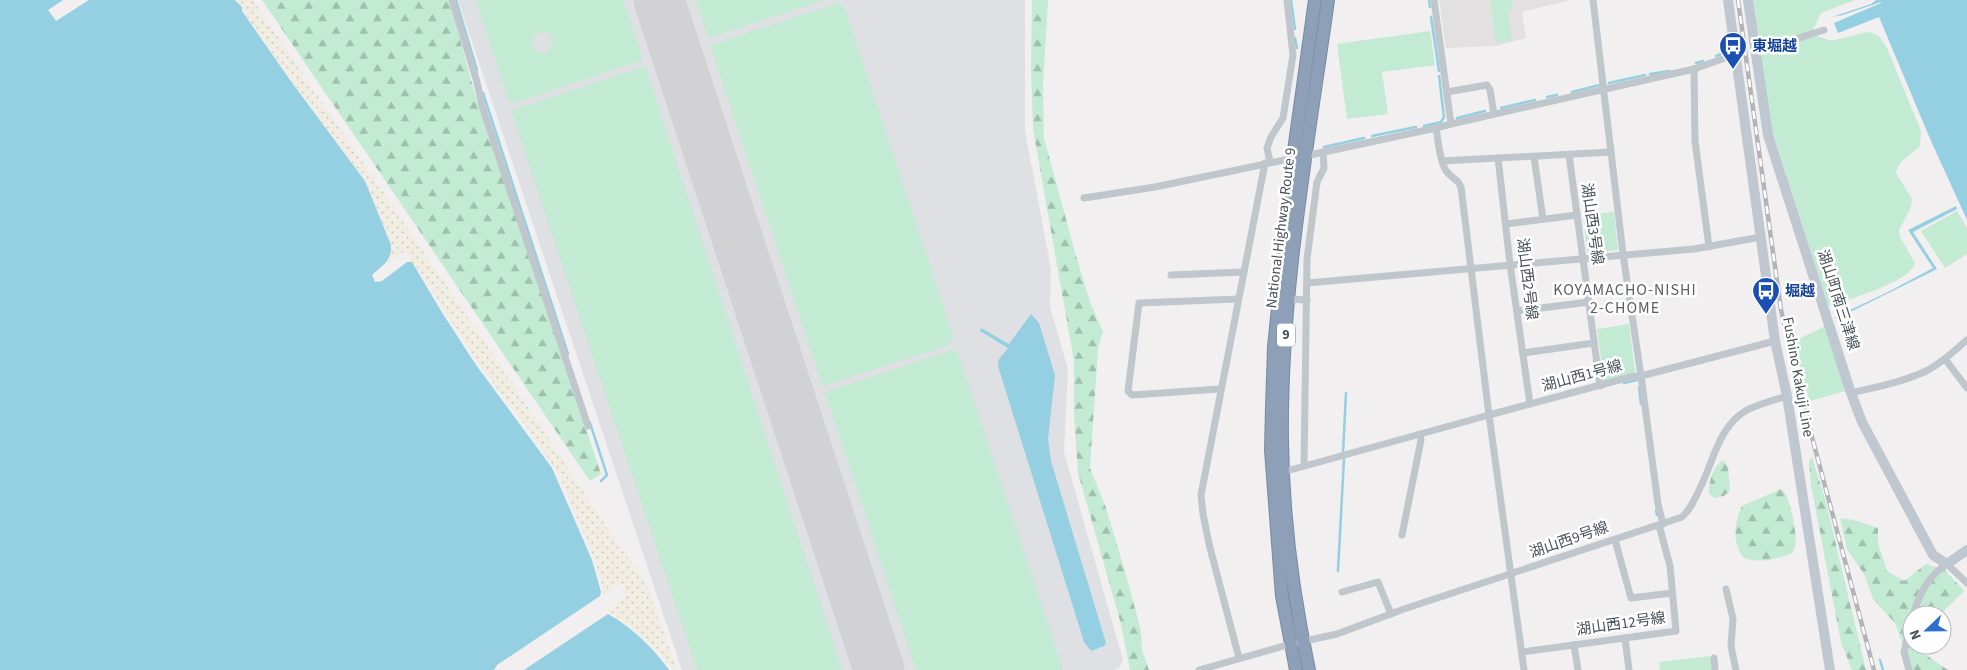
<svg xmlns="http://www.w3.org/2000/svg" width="1967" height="670" font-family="'Source Sans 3','Noto Sans JP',sans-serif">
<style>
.education{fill:#e2e0e0}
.airport{fill:#dfe0e3}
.green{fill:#c3ead3;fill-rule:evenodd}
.forest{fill:url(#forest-firs)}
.sand{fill:url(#sand-dots)}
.water{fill:#95cfe2}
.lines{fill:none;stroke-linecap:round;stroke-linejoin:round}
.stream{stroke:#95cfe2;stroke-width:2.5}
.runway{stroke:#d2d2d4;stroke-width:51}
.highway-casing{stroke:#788ba4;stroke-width:14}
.street{stroke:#bfc6cc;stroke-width:7}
.secondary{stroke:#bfc7d1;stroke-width:10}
.highway{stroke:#8da0b8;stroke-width:12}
.rail-casing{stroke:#b2b4b9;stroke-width:4.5}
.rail{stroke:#fff;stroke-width:2.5;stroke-dasharray:8;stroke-linecap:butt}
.labels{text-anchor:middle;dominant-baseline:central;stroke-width:5;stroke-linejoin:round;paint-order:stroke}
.shield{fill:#fff;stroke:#80868c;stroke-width:1}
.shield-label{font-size:14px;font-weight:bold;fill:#49525a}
.transit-label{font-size:15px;font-weight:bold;fill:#164399;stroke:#fff;text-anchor:start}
.street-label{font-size:15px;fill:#49525a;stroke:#fff}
.neighbourhood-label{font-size:16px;letter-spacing:1px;fill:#5c5f63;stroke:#fff}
</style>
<defs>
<pattern id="forest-firs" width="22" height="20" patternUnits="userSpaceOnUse" patternTransform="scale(1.25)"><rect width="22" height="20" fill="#c3ead3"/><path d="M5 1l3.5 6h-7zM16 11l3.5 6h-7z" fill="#a0c0ae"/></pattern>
<pattern id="sand-dots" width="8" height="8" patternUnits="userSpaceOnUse" patternTransform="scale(1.25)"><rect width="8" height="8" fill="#f1ede2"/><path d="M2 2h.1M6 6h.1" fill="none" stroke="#d0cdc4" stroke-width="1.8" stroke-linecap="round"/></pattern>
</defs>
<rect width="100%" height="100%" fill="#f1efef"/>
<polygon class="education" points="1439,0 1571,0 1522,12 1526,38 1496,46 1446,48"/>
<polygon class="airport" points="458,0 1025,0 1025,131 1051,269 1050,307 1068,369 1064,452 1123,660 1119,668 1114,670 682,670"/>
<g class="green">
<path d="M 476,0 L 623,0 L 643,60 L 515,103 L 509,102 ZM 544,31 L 550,34 L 553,43 L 547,52 C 536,55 529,46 534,35 Z"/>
<polygon points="696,0 825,0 708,38"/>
<polygon points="1490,0 1511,0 1513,9 1508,11 1512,40 1496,42"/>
<polygon points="1753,0 1855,0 1821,13 1813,30 1766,47 1759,45"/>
<polygon points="838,3 844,7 953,335 950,345 823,386 710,45"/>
<polygon points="1430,31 1435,65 1382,72 1388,114 1347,119 1337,44"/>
<path d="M 1871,32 L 1880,37 L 1887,48 L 1921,131 L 1920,146 C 1911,156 1899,158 1896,173 L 1912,199 L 1911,207 L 1899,230 L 1900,237 L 1915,263 C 1911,282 1848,299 1831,306 L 1828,305 L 1771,127 L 1760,57 C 1768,49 1803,36 1814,36 C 1821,36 1826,41 1833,40 C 1844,39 1858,33 1871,32 Z"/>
<polygon points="645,66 842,670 697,670 512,113 516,109"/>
<polygon points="1957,211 1967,228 1967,254 1945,268 1921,231"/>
<polygon points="1614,212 1618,250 1587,253 1583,215"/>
<polygon points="1629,324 1635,372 1604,381 1597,329"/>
<polygon points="1826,326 1845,391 1810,401 1792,342"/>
<polygon points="952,350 958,353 1063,670 916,670 825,392"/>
<polygon points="1710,656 1712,670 1660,670 1659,662"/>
</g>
<g class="forest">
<polygon points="262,0 449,0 478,105 601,474 590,481"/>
<polygon points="1032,0 1048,0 1043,85 1044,138 1076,256 1090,302 1103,332 1098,348 1090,468 1106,508 1128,582 1141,631 1142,650 1149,670 1130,670 1121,624 1078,473 1074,415 1074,361 1033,129 1031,69"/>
<polygon points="1812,457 1825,499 1866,670 1852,670 1841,642 1811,485 1809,461"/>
<path d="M 1723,460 L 1728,467 L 1730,491 L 1724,496 L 1715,498 L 1709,494 C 1708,483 1713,466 1723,460 Z"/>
<path d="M 1781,489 C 1790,494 1798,536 1795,547 C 1795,548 1792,553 1791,554 C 1775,559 1760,564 1744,558 C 1732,544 1734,522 1742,506 Z"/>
<polygon points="1840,518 1854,520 1878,528 1878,543 1887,571 1904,581 1926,564 1945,570 1964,591 1940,615 1912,615 1912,645 1919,645 1919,646 1926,655 1948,670 1912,670 1895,623 1873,599 1864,574 1847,549"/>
</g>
<path class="sand" d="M 237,0 L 253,0 L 498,362 L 614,538 L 645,581 L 677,670 L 673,670 C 652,643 635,629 607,610 L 628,594 L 622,583 L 604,596 L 596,564 L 560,477 L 534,437 L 481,367 L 416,266 L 412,262 L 407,262 L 411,259 L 405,251 L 387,264 L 391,257 L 392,246 L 365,180 L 289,77 L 243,11 L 243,7 Z"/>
<g class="water">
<path d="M 0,0 L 63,0 L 48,10 L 56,21 L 89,0 L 235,0 L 242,7 L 242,11 L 290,80 L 365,181 L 391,245 C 392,262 382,265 372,275 L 375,282 L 382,281 L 407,262 L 412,262 L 415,267 L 441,311 L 476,365 L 552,468 L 592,560 L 601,592 L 600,596 L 497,665 L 494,670 L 0,670 Z"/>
<polygon points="1876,0 1967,0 1967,220 1931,141 1879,17 1838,33 1834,23 1881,3 1881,2 1843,15 1832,17 1871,4"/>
<polygon points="1956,206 1957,209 1913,232 1937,269 1836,319 1835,317 1888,292 1933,268 1908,230"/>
<polygon points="1031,314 1039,323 1055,375 1048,439 1051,461 1106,643 1104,646 1091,651 1084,642 998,366 999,359 1008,348 980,331 981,328 1009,344"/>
<path d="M 608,614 C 632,627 653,648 669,670 L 524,670 Z"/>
</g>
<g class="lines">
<g class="stream">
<polyline points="456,0 477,70"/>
<polyline points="1291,0 1295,29"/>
<polyline points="1429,0 1430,7"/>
<polyline points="1431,17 1439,71"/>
<polyline points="1295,38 1297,48"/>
<polyline points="1716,56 1721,54"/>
<polyline points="1696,63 1703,61"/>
<polyline points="1650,74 1669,71"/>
<polyline points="1609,83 1645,75"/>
<polyline points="1572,92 1600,85"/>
<polyline points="483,93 568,354"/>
<polyline points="1547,97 1557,95"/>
<polyline points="1501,108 1535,100"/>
<polyline points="1457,118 1485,111"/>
<polyline points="1424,126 1441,122 1444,117 1439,76"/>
<polyline points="1372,136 1416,127"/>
<polyline points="1324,147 1364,138"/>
<polyline points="1624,383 1637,380"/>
<polyline points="1639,388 1641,404"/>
<polyline points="590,423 607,475 601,481"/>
<polyline points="1343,453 1346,393"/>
<polyline points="1656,510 1657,515"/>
<polyline points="1338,571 1344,458"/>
<polyline points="1880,660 1883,670"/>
</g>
<polyline class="runway" points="659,0 879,670"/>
<defs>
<g id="highway">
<polyline points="1296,670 1282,596 1271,450 1272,408 1274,347 1293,158 1315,0"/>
<path d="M 1309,670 C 1293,595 1283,518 1282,441 C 1280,294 1308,145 1328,0"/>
</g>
</defs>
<use href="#highway" class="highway-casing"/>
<g class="street">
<polyline points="452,0 477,82 482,106 588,426"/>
<path d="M 1434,0 L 1451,124 L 1436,128 C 1438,138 1440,166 1448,173 C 1453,179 1458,179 1461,187 L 1489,415 L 1634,376 L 1641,376 L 1623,254 L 1611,152 L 1442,161"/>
<polyline points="1593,0 1611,152"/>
<polyline points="1755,50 1768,48 1824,30"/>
<polyline points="1694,69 1695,141 1709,247"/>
<polyline points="1447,92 1487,85 1490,90 1494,114"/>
<polyline points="1451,124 1694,69 1736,54"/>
<polyline points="1569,155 1600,386"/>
<polyline points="1305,156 1436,128"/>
<polyline points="1534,157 1543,219"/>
<polyline points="1498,158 1510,264 1530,404"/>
<polyline points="1270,162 1267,148 1271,137 1283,118 1293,55 1287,0"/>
<polyline points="1084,198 1155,187 1294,158"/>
<polyline points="1506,224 1577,215"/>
<polyline points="1171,275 1244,272"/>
<polyline points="1307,283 1694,249 1761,237"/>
<polyline points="1288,299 1307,300"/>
<polyline points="1517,311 1589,302"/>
<polyline points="1523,353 1594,343"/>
<polyline points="1945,359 1967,388"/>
<polyline points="1220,389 1132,395 1128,391 1139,303 1238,299"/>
<path d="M 1851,393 C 1876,387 1903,382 1926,371 C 1941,364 1954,351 1967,340"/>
<polyline points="1304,466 1307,259 1317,182 1324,168 1323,152"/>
<polyline points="1283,472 1489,415 1524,670"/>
<polyline points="1663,524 1658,504 1641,376 1775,341"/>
<polyline points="1402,535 1421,440 1420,434"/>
<polyline points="1615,540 1631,598 1672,593"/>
<polyline points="1726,589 1733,619 1731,646 1736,670"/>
<polyline points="1342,592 1378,582 1391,614"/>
<path d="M 1913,615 C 1919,594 1929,575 1947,564 L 1967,583"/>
<polyline points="1625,638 1629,670"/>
<polyline points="1574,645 1578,670"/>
<polyline points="1522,652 1676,631 1670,566 1659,525"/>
<polyline points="1239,658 1209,544 1203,514 1201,495 1265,163"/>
<polyline points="1714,658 1715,670"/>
<path d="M 1199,670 L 1291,644 L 1337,634 L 1404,609 L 1682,517 C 1692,508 1696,496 1702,484 C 1714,458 1720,425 1747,410 C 1759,404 1774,400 1787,396"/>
<polyline points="1909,670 1904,652 1912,619"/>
</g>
<g class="secondary">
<polyline points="1728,0 1775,341 1787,396 1830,670"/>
<polyline points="1748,0 1768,135 1851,393 1862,422 1933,555 1947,564 1967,550"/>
</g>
<use href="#highway" class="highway"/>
<defs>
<polyline id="rail" points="1738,0 1781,310 1808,422 1874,670"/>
</defs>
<use href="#rail" class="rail-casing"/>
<use href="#rail" class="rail"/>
</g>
<defs>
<symbol id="bus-pin" viewBox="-11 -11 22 30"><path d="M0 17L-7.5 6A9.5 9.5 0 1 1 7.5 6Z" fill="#1a4fb4" stroke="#fff"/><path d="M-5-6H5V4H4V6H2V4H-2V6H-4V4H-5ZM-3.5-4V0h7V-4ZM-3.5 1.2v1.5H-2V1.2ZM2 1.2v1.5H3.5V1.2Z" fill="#fff"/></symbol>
</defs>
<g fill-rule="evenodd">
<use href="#bus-pin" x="1717" y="30" width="32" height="43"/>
<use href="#bus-pin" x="1750" y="275" width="32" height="43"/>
</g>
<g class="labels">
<rect class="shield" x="1277" y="323.5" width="18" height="23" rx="4"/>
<g class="shield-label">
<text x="1286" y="335">9</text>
</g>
<g class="transit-label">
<text x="1752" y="46">東堀越</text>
<text x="1785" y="291">堀越</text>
</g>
<g class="street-label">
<text transform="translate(1592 224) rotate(82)">湖山西3号線</text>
<text transform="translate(1281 228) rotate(-83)">National Highway Route 9</text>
<text transform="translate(1527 279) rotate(83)">湖山西2号線</text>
<text transform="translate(1838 300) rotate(72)">湖山町南三津線</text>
<text transform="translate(1582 376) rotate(-15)">湖山西1号線</text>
<text transform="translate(1798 377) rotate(80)">Fushino Kakuji Line</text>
<text transform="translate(1569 540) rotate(-19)">湖山西9号線</text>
<text transform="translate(1621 624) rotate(-8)">湖山西12号線</text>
</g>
<g class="neighbourhood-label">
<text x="1625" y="290">KOYAMACHO-NISHI<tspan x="1625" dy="18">2-CHOME</tspan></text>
</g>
</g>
<g transform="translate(1927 630) rotate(248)"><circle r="24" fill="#ffffff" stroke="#b6babd"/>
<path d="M0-4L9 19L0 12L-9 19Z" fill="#2e6ecd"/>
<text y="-8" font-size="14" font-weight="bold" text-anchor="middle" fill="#49525a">N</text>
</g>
</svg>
